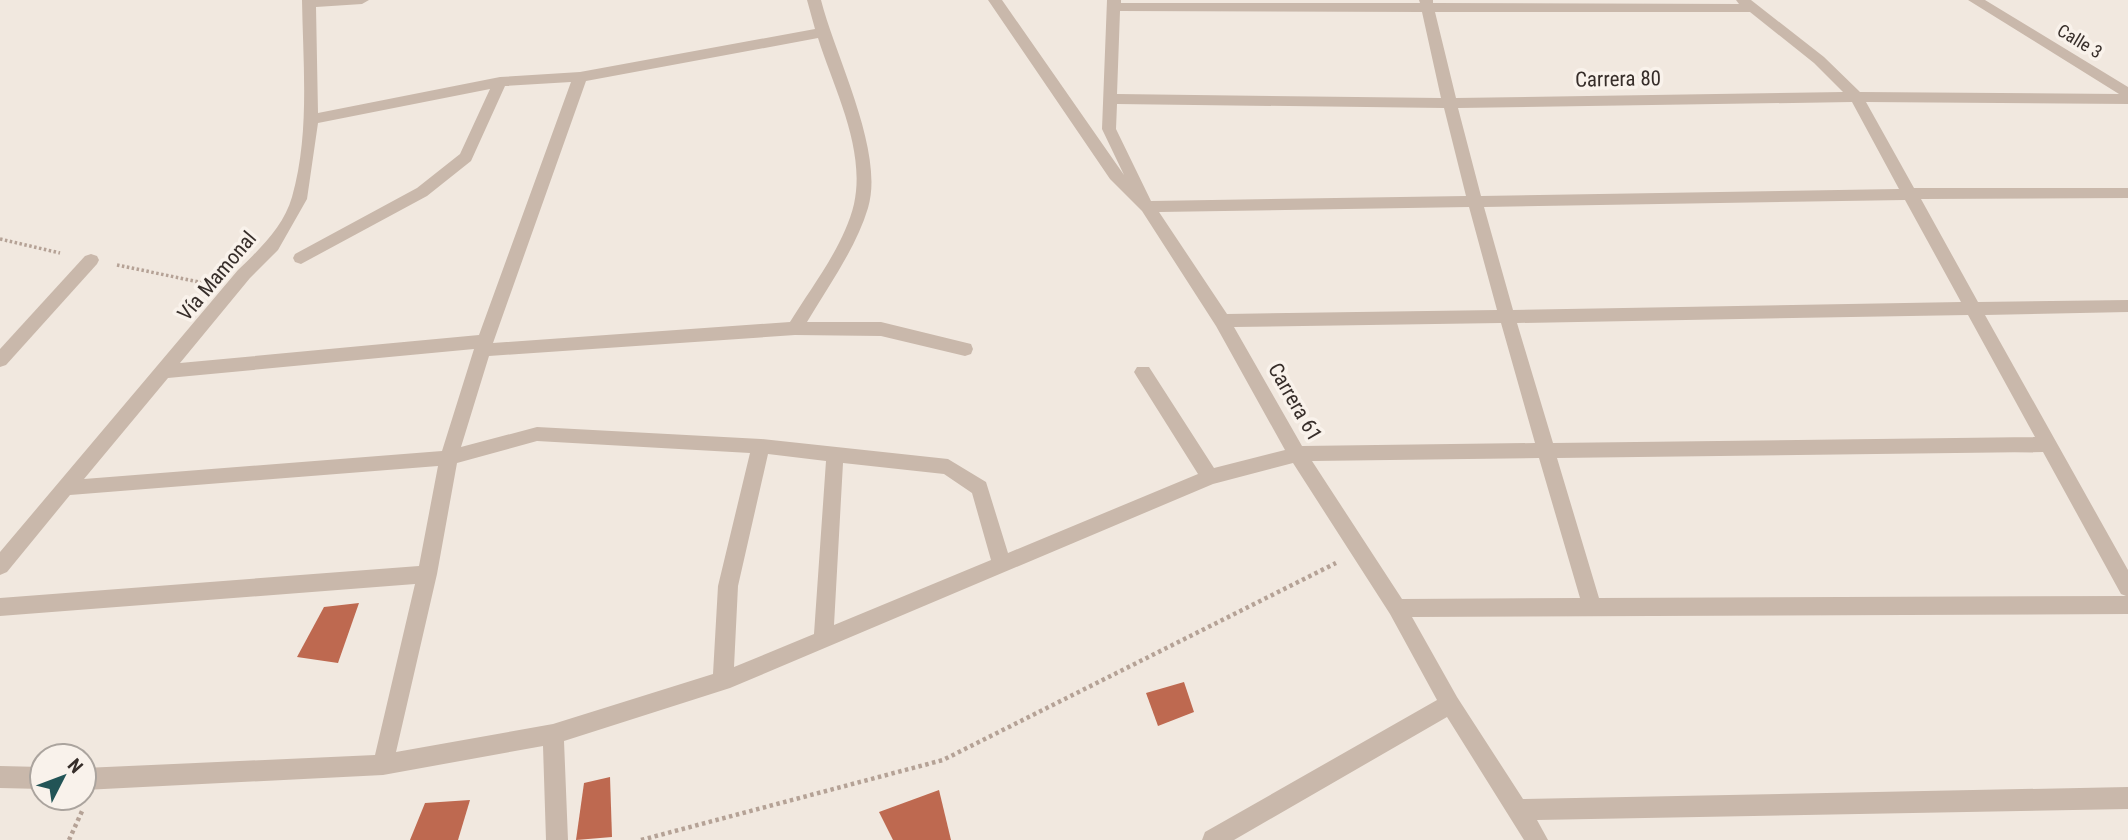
<svg xmlns="http://www.w3.org/2000/svg" width="2128" height="840" font-family="'Roboto Condensed',sans-serif">
<style>
.building{fill:#be6950}
.lines{fill:none;stroke-linecap:round;stroke-linejoin:round}
.path-far1{stroke:#b5a296;stroke-width:3.5;stroke-dasharray:2.5 2.5;stroke-linecap:butt}
.path{stroke:#b5a296;stroke-width:4.5;stroke-dasharray:3.5 3.5;stroke-linecap:butt}
.minor{fill:#c9b8ab;fill-rule:evenodd}
.labels{text-anchor:middle;dominant-baseline:central;stroke-width:7;stroke-linejoin:round;paint-order:stroke}
.far-street-label{font-size:18px;fill:#372e2a;stroke:#f9f2eb}
.street-label{font-size:21px;fill:#372e2a;stroke:#f9f2eb}
</style>
<rect width="100%" height="100%" fill="#f1e8df"/>
<g class="building">
<polygon points="359,603 338,663 297,657 324,607"/>
<polygon points="1184,682 1194,712 1158,726 1146,693"/>
<polygon points="610,777 612,837 576,840 584,783"/>
<polygon points="939,790 951,840 893,840 879,812"/>
<polygon points="470,800 458,840 410,840 425,803"/>
</g>
<g class="lines">
<g class="path-far1">
<polyline points="0,239 60,253"/>
<polyline points="117,265 204,283"/>
</g>
<g class="path">
<polyline points="69,840 83,809"/>
<polyline points="641,840 943,760 1336,563"/>
</g>
<g class="minor">
<path d="M 302,0 L 369,0 L 362,4 L 316,7 L 318,113 L 500,77 L 580,72 L 815,29 L 807,0 L 821,0 C 835,56 885,152 868,208 C 856,248 829,285 807,322 L 881,322 L 971,344 L 973,349 L 971,354 L 965,356 L 881,336 L 795,335 L 489,356 L 461,447 L 537,427 L 761,439 L 948,459 L 986,482 L 1008,553 L 1198,474 L 1137,377 L 1134,372 L 1137,367 L 1149,367 L 1214,468 L 1285,450 L 1216,326 L 1142,211 L 1110,179 L 988,0 L 1002,0 L 1124,175 L 1102,129 L 1107,0 L 1121,0 L 1121,3 L 1420,3 L 1419,0 L 1433,0 L 1433,3 L 1739,4 L 1736,0 L 1751,0 L 1824,57 L 1860,92 L 2119,94 L 1968,0 L 1985,0 L 2128,87 L 2128,104 L 1866,102 L 1914,188 L 2128,188 L 2128,198 L 1921,199 L 1978,302 L 2128,300 L 2128,312 L 1985,315 L 2128,570 L 2128,614 L 1412,617 L 1457,697 L 1523,799 L 2128,787 L 2128,809 L 1537,820 L 1548,840 L 1524,840 L 1447,717 L 1234,840 L 1202,840 L 1205,832 L 1437,700 L 1390,614 L 1293,463 L 1213,484 L 730,688 L 564,741 L 568,840 L 546,840 L 543,746 L 383,775 L 84,790 L 84,768 L 375,755 L 415,584 L 0,616 L 0,598 L 419,566 L 438,466 L 70,495 L 7,572 L 0,575 L 0,552 L 238,270 C 259,250 284,226 292,197 C 310,134 303,65 302,0 ZM 1120,11 L 1422,12 L 1441,98 L 1117,94 ZM 1435,12 L 1750,12 L 1814,63 L 1843,92 L 1456,98 ZM 818,38 C 834,89 866,149 854,204 C 844,246 812,286 790,322 L 493,343 L 586,81 ZM 571,82 L 479,335 L 180,363 L 250,278 L 278,250 L 307,199 L 318,123 L 490,89 L 460,154 L 417,188 L 295,254 L 293,258 L 295,262 L 301,264 L 427,196 L 471,161 L 505,86 ZM 1852,102 L 1899,189 L 1481,196 L 1458,108 ZM 1117,104 L 1444,108 L 1466,196 L 1151,201 L 1116,129 ZM 1905,200 L 1961,302 L 1513,310 L 1484,207 ZM 1469,207 L 1497,310 L 1227,314 L 1159,212 ZM 1968,315 L 2035,437 L 1553,443 L 1517,323 ZM 1501,323 L 1535,443 L 1302,446 L 1234,327 ZM 474,349 L 442,451 L 84,479 L 168,378 ZM 537,441 L 750,453 L 718,586 L 713,674 L 553,724 L 396,752 L 437,574 L 457,463 ZM 2043,452 L 2121,594 L 2126,596 L 1599,598 L 1557,458 ZM 768,454 L 826,461 L 814,634 L 734,667 L 738,586 ZM 1539,458 L 1580,598 L 1402,599 L 1312,461 ZM 843,463 L 944,474 L 972,493 L 991,560 L 834,625 Z"/>
<polygon points="91,254 97,256 99,260 97,264 6,365 0,367 0,349 85,256"/>
<polygon points="0,766 42,767 42,789 0,788"/>
</g>
</g>
<g class="labels">
<g class="far-street-label">
<text transform="translate(2080 41) rotate(31)">Calle 3</text>
</g>
<g class="street-label">
<text transform="translate(1618 79) rotate(-1)">Carrera 80</text>
<text transform="translate(217 276) rotate(-50)">Vía Mamonal</text>
<text transform="translate(1295 402) rotate(60)">Carrera 61</text>
</g>
</g>
<g transform="translate(63 777) rotate(48)"><circle r="33" fill="#f9f2eb" stroke="#aba49e" stroke-width="2"/>
<path d="M0-5L12 26L0 18L-12 26Z" fill="#225456"/>
<text y="-10" font-size="19" font-weight="bold" text-anchor="middle" fill="#372e2a">N</text>
</g>
</svg>
